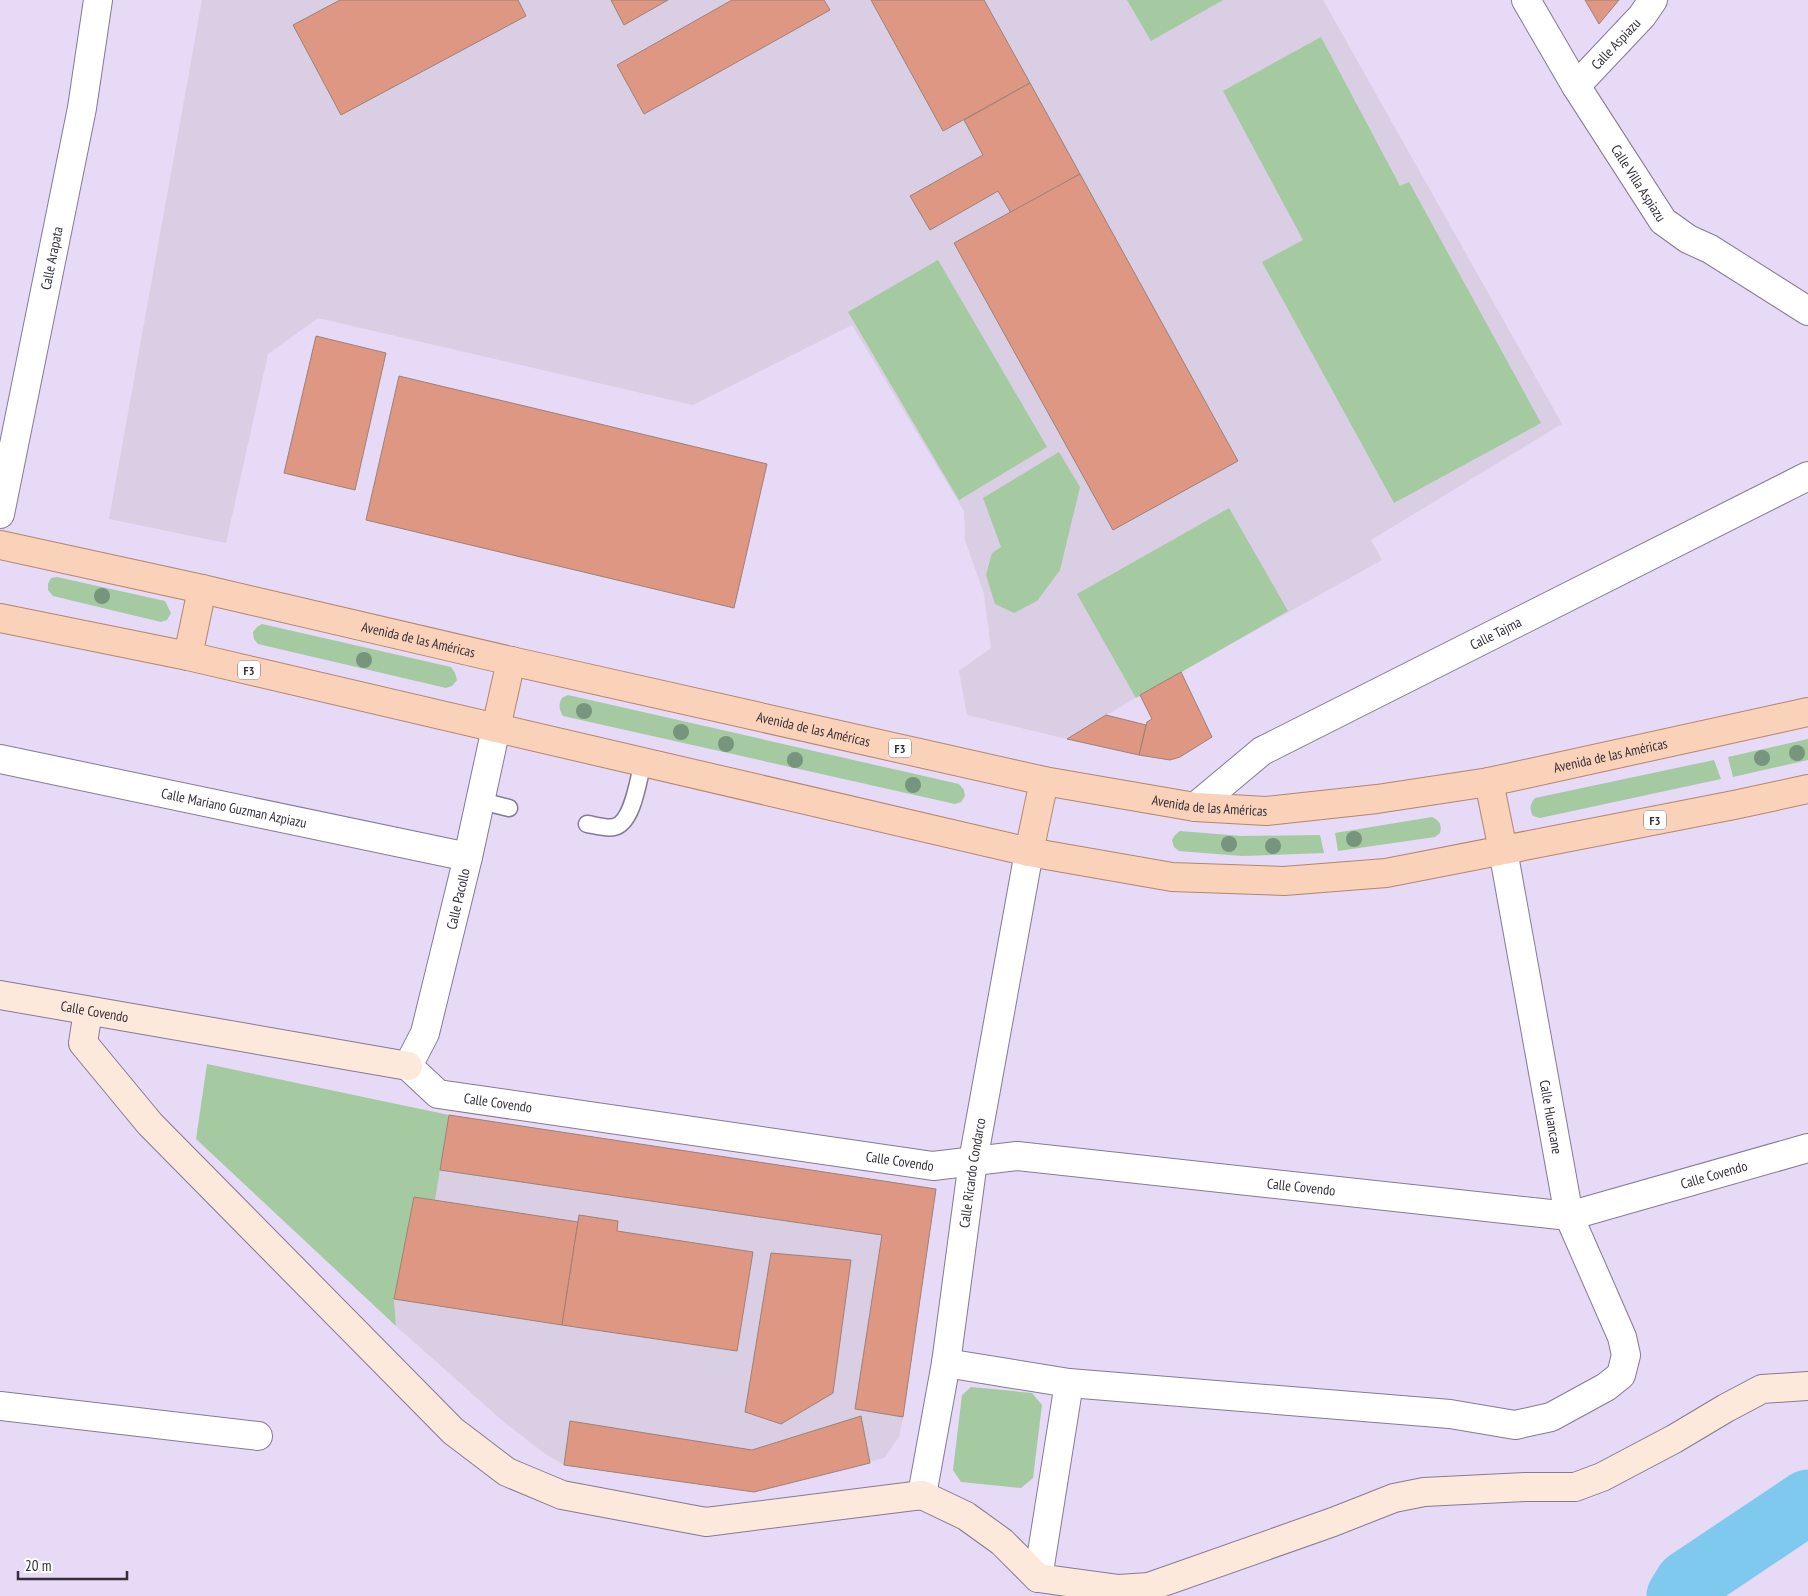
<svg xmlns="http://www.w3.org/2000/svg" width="1808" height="1596" font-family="'PT Sans Narrow',sans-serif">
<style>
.industrial{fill:#d9cee3}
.green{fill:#a5c9a1}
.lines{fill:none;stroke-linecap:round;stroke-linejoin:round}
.river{stroke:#7fc8ee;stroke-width:65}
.building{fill:#dd9783;stroke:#9e8077}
.service-casing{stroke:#857a93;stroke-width:19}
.minor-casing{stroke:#857a93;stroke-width:30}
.secondary-casing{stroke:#857a93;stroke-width:30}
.primary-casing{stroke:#b3856e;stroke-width:30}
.service{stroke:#fff;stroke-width:16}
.minor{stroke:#fff;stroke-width:28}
.secondary{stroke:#fde8dc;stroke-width:28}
.primary{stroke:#fad2b9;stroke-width:28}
.tree{fill:#77957c}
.labels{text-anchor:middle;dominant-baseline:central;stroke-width:4;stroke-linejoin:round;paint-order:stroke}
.shield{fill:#fff;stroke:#716d75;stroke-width:1}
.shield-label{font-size:12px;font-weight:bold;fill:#342f3a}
.street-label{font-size:14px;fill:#342f3a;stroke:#fff}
</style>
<rect width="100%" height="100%" fill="#e6daf6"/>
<g class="industrial">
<polygon points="202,0 1323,0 1562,424 1371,540 1382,560 1140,695 1067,739 967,715 959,671 991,648 984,594 965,540 964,511 852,325 693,405 318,318 268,354 226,543 109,519"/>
<polygon points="449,1115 936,1189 903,1417 899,1437 884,1458 754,1492 564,1465 544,1453 505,1423 396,1326 394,1299 414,1197 435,1200"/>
</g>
<g class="green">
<polygon points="1127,0 1223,0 1151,41"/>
<polygon points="1321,37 1400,186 1409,182 1541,423 1394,503 1262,262 1303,240 1223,91"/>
<polygon points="938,260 1047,447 959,500 848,312"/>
<polygon points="1059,452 1080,487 1060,570 1037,601 1014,613 995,604 986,575 992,553 1001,547 983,498"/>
<polygon points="1229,508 1288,611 1136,698 1077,594"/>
<polygon points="57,577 165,601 171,613 167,620 161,622 53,596 48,590 48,584 51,578"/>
<polygon points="262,624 451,667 455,673 457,680 452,686 446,688 258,644 254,639 253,632 257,627"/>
<path d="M 568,695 L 959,784 L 964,790 L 965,796 L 961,802 L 955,804 L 563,716 C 559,709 558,705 562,698 Z"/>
<polygon points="1808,739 1808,760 1733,777 1728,757"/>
<path d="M 1714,760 L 1721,779 L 1540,818 L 1533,816 C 1529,808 1530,804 1535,798 Z"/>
<path d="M 1432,817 C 1440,821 1442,825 1440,833 L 1435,837 L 1338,851 L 1335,833 Z"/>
<polygon points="1180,831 1241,836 1320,835 1324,853 1242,856 1179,851 1174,847 1172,840 1175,835"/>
<polygon points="207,1064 449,1115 435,1200 414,1197 394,1299 396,1326 196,1139"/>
<polygon points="971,1387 1032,1393 1042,1405 1033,1478 1021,1488 961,1482 953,1470 962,1395"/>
</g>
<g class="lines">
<polyline class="river" points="1679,1596 1687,1583 1808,1502"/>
</g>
<g class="building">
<polygon points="340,0 518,0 526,16 341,115 293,25"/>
<polygon points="611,0 668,0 624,25"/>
<polygon points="732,0 824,0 830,10 644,114 617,65"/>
<polygon points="871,0 984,0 1030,83 943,131"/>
<polygon points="1585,0 1619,0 1599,24"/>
<polygon points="1030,83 1080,174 1011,213 998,191 930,230 910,196 983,155 964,120"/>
<polygon points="1080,174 1238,461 1113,530 954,243"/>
<polygon points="316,336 386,353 355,490 284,473"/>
<polygon points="399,376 767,464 734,608 366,520"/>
<polygon points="1181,672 1212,737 1180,757 1170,760 1139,755 1147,722 1152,719 1140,695"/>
<polygon points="1106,715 1146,725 1139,755 1067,739"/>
<polygon points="449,1115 936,1189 903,1417 855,1409 882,1235 440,1170"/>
<polygon points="414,1197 578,1222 562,1325 394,1299"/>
<polygon points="579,1215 618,1221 617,1231 753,1252 737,1351 562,1325"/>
<polygon points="771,1253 851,1260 833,1393 781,1424 745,1412"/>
<polygon points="861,1416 870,1463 754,1492 564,1465 570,1421 752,1450"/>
</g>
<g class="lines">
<defs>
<g id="service">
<polyline points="481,801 509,808"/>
<path d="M 587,824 C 595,825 606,829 614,827 C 633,823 638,780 643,762"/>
</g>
<g id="minor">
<path id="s1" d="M 1526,0 L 1576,86 L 1663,221 L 1688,239 L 1710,249 L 1808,311"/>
<path id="s2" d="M 1576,86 L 1642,16 L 1653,0"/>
<path id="s3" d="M 0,514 L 82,108 L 98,0"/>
<path id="s4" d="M 496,728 L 468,857 L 425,1033 L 408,1066 L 438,1094 L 933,1166 L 1017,1156 L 1569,1216 L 1808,1148"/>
<path id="s5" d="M 0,759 L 468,857"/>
<path id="s6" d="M 1195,807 L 1262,751 L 1808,476"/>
<polyline points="946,1363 1069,1383 1450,1414 1515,1425 1551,1417 1606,1387 1621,1375 1626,1355 1622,1337 1569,1216 1503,850"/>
<polyline points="0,1406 258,1436"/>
<path id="s7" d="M 922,1495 L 946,1363 L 973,1161 L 1029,852"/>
<polyline points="1038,1578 1069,1383"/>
</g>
<g id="secondary">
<path id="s8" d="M 0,995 L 408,1066"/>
<polyline points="88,1011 83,1043 150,1124 453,1431 507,1472 562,1495 706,1522 922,1495 966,1516 1002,1542 1038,1578 1119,1589 1149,1587 1333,1522 1394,1498 1424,1492 1525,1487 1575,1487 1602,1477 1674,1439 1726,1408 1762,1389 1808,1386"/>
</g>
<g id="primary">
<path id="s9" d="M 0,545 L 202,589 L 511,661 L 1044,781 L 1195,807 L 1266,811 L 1377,799 L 1489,782 L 1808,712"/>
<polyline points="0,618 188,656 1029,852 1172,877 1284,881 1386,873 1734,805 1808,789"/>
<polyline points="188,656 202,589"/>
<polyline points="496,728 511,661"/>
<polyline points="1489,782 1503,850"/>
<polyline points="1029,852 1044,781"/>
</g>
</defs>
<use href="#service" class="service-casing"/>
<use href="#minor" class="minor-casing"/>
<use href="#secondary" class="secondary-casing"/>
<use href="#primary" class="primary-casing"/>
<use href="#service" class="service"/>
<use href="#minor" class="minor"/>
<use href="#secondary" class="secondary"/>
<use href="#primary" class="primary"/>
</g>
<g class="tree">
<circle cx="102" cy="596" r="8"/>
<circle cx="364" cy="660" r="8"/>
<circle cx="584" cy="711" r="8"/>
<circle cx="681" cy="732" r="8"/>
<circle cx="726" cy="744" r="8"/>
<circle cx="1797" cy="753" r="8"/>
<circle cx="1762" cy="758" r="8"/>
<circle cx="795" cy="760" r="8"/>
<circle cx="913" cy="785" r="8"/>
<circle cx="1354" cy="839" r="8"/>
<circle cx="1229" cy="844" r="8"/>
<circle cx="1273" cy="846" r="8"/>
</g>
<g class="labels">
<g class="shield">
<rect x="238" y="660.5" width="22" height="19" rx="4"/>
<rect x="889" y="738.5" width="22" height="19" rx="4"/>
<rect x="1644" y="810.5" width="22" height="19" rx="4"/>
</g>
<g class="shield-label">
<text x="249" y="670">F3</text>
<text x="900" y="748">F3</text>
<text x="1655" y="820">F3</text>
</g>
<g class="street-label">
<text stroke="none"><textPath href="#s2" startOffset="58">Calle Aspiazu</textPath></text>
<text stroke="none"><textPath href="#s1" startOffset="215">Calle Villa Aspiazu</textPath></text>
<text stroke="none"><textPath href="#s3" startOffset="261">Calle Arapata</textPath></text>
<text stroke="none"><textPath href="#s6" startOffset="349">Calle Tajma</textPath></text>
<text stroke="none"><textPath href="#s9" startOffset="429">Avenida de las Américas</textPath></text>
<text stroke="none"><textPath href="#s9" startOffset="834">Avenida de las Américas</textPath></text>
<text stroke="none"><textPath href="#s9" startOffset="1644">Avenida de las Américas</textPath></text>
<text stroke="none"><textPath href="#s9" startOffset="1238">Avenida de las Américas</textPath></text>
<text stroke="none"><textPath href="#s5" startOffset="239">Calle Mariano Guzman Azpiazu</textPath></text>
<text transform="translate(458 899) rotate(-77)">Calle Pacollo</text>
<text stroke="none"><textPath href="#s8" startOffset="96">Calle Covendo</textPath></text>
<text stroke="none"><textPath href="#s4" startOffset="452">Calle Covendo</textPath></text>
<text transform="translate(1551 1117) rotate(80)">Calle Huancane</text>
<text stroke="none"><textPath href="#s4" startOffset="858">Calle Covendo</textPath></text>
<text stroke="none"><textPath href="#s7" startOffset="326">Calle Ricardo Condarco</textPath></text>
<text stroke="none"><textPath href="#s4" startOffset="1682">Calle Covendo</textPath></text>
<text stroke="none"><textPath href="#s4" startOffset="1262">Calle Covendo</textPath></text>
</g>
</g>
<path d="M18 1571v8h109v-8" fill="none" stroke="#342f3a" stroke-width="2.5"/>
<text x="25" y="1571" font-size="15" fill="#342f3a" stroke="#ffffff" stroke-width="4" paint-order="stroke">20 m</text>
</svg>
